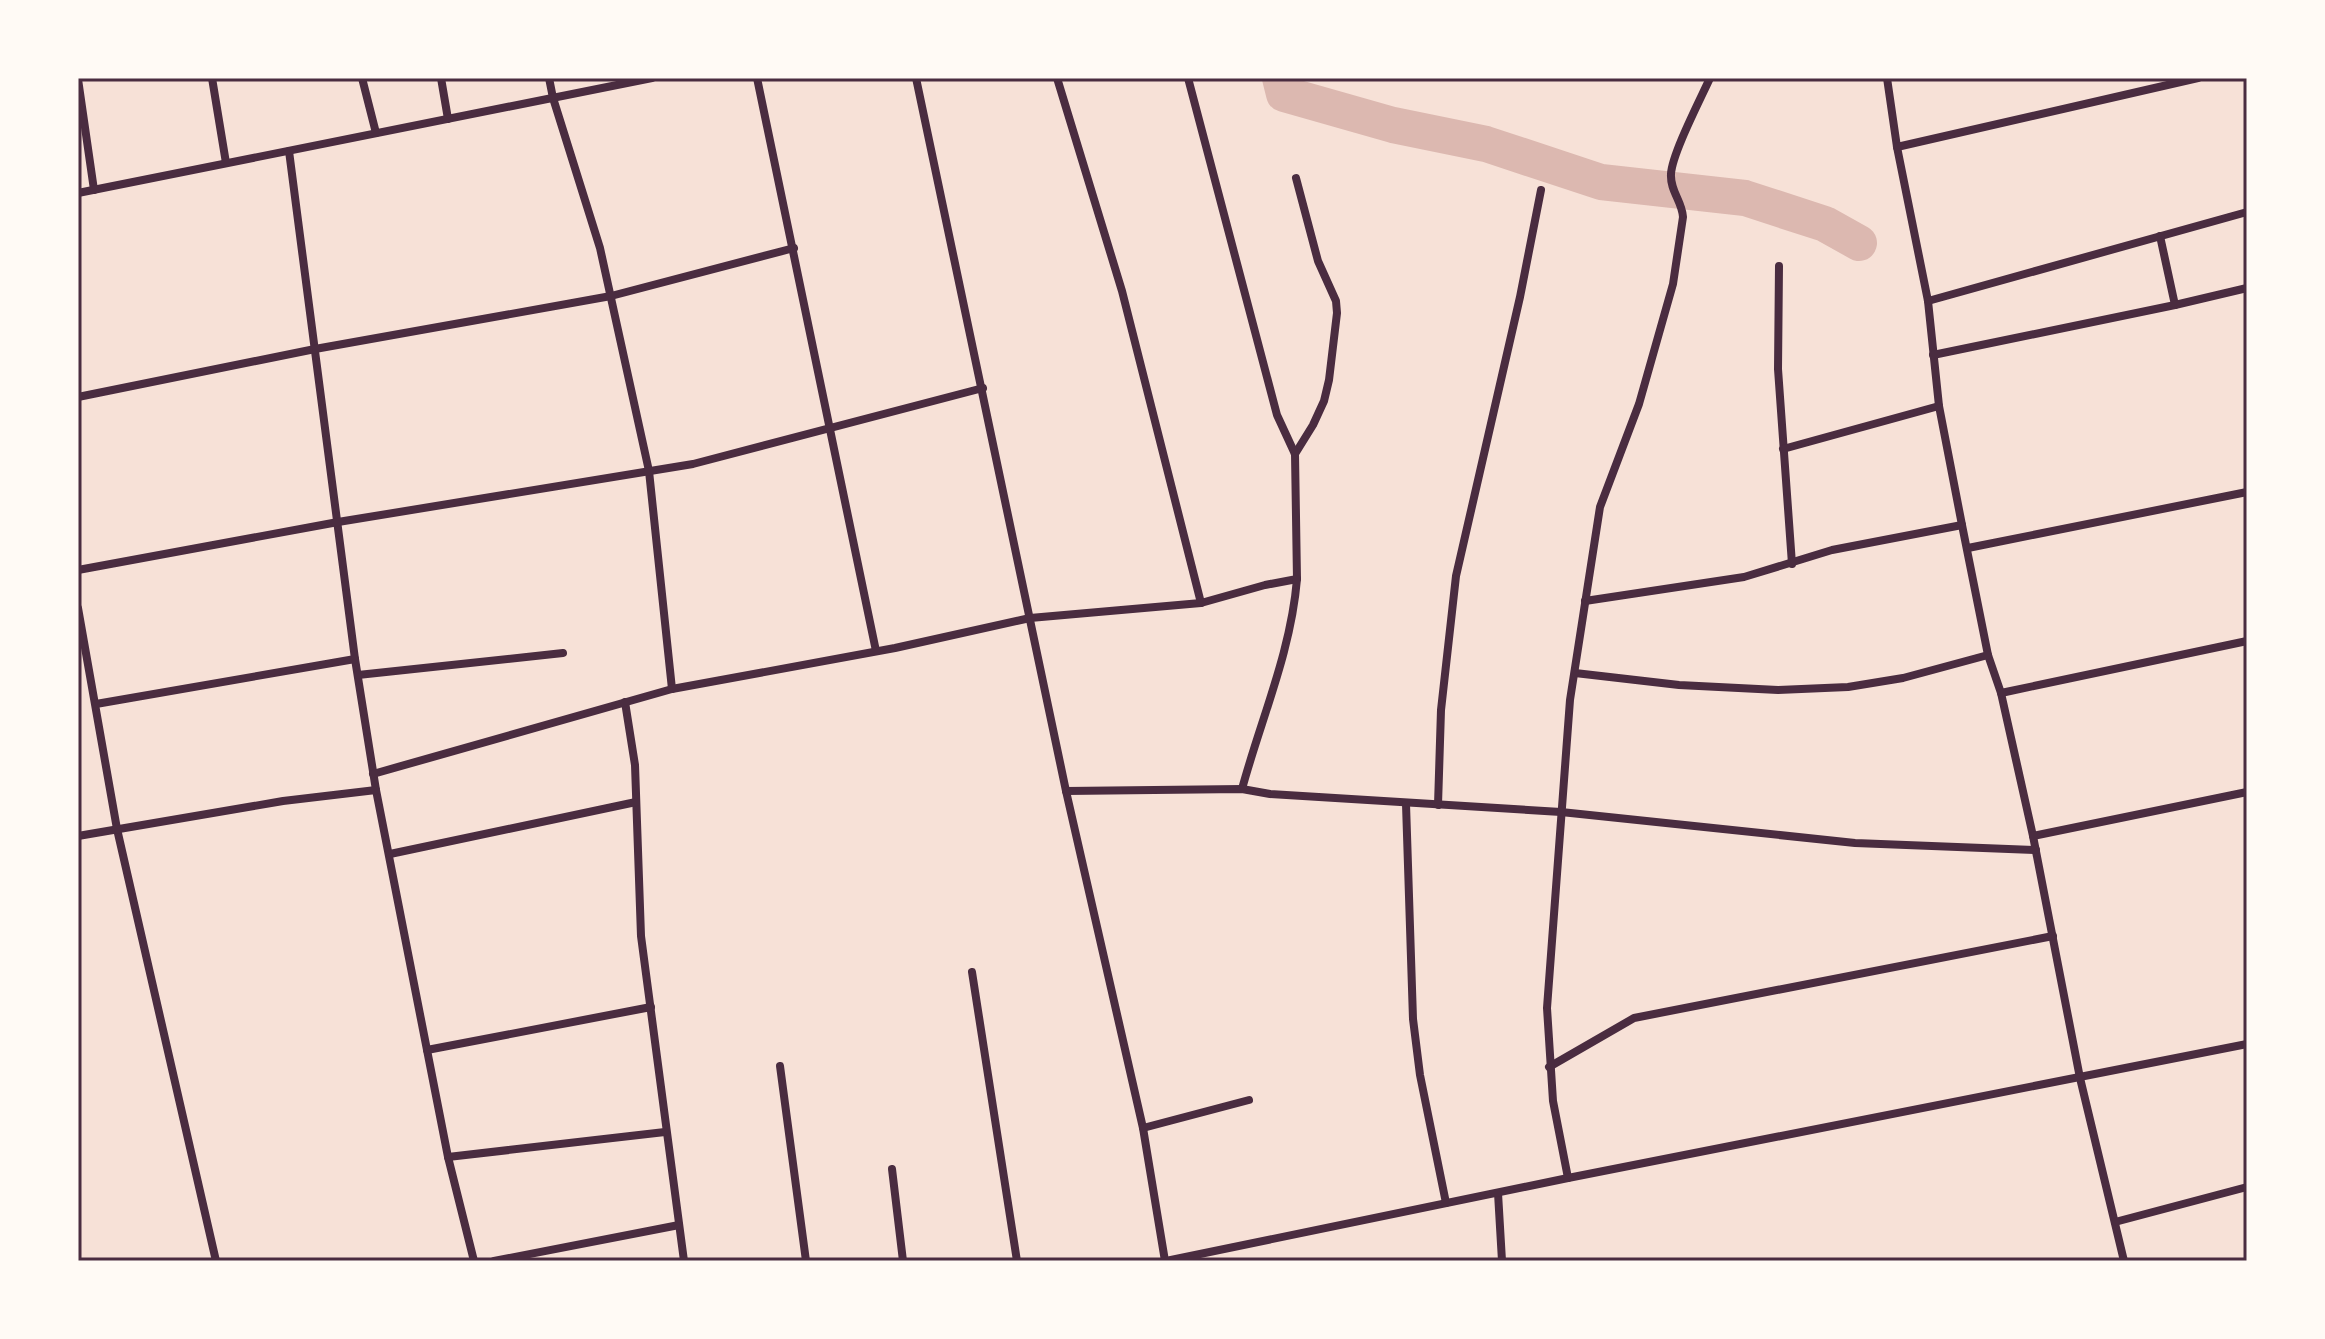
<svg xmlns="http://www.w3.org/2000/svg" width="2325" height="1339" font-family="Signika,sans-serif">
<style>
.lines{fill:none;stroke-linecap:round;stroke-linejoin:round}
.river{stroke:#dcb8b0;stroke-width:36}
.minor{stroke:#4a2c40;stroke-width:8}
.neatline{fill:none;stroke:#4a2c40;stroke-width:3}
</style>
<rect width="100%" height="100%" fill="#f7e1d7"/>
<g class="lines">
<polyline class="river" points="1280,78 1284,94 1393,125 1486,144 1601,182 1745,198 1825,224 1859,243"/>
<g class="minor">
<polyline points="212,78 226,163"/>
<polyline points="362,78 376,133"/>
<polyline points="441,78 448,119"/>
<polyline points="549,78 553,98 600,248 649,471 672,689"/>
<polyline points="757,78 876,651"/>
<polyline points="916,78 1066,791 1143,1128 1165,1261"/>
<polyline points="1057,78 1122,291 1201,603"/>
<polyline points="1887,78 1897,147 1928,301 1939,406 1962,525 1988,655 2001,693 2033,836 2080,1078 2124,1261"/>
<polyline points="78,79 94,190"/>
<polyline points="1897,147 2198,78"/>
<polyline points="289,151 355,659 376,790 448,1157 474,1261"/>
<polyline points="78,193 652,78"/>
<polyline points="2160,236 2175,305"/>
<polyline points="1779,266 1778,369 1792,564"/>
<polyline points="1928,301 2247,212"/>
<polyline points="1933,355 2175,305 2247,288"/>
<polyline points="78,397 315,349 611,296 794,248"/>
<polyline points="1783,449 1939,406"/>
<polyline points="1295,454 1313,425 1324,401 1329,380 1337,313 1336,301 1318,261 1296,178"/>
<polyline points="1968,548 2247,492"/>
<polyline points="78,570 338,522 693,464 983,388"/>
<polyline points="1585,601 1744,577 1832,550 1962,525"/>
<polyline points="78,608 117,829 216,1261"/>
<polyline points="1575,673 1679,685 1778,690 1848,687 1903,678 1988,655"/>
<polyline points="358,675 563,653"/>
<polyline points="2001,693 2247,641"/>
<polyline points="625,702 635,765 641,936 684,1261"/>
<polyline points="96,704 355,659"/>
<polyline points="373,774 672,689 895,648 1030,618 1201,603 1265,585 1297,579 1295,454 1277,415 1188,78"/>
<path d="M 1242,789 C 1261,719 1291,652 1297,579"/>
<polyline points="1066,791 1242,789 1270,794 1561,812 1855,843 2036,850"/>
<polyline points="1406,804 1413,1019 1420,1075 1446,1203"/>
<polyline points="1438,805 1441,710 1456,576 1520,297 1541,190"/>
<polyline points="78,836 283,801 376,790"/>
<polyline points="2033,836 2247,792"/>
<polyline points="390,854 636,802"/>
<polyline points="972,972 1017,1261"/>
<polyline points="427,1050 651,1007"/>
<polyline points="780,1066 806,1261"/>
<polyline points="1549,1067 1634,1018 2053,936"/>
<polyline points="1143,1128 1249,1100"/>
<polyline points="448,1157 665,1132"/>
<polyline points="892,1169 903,1261"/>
<path d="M 1568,1178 L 1553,1101 L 1547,1008 L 1570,700 L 1600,507 L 1639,404 L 1673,284 L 1683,217 C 1682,201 1670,191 1671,174 C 1672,154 1700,100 1710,78"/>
<polyline points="1498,1193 1502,1261"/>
<polyline points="2115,1222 2247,1187"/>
<polyline points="494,1261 679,1225"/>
<polyline points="1166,1261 1568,1178 2247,1044"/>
</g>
</g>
<rect width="2325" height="1339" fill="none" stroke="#fffaf5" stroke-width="160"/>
<rect x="80" y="80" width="2165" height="1179" class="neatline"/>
</svg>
